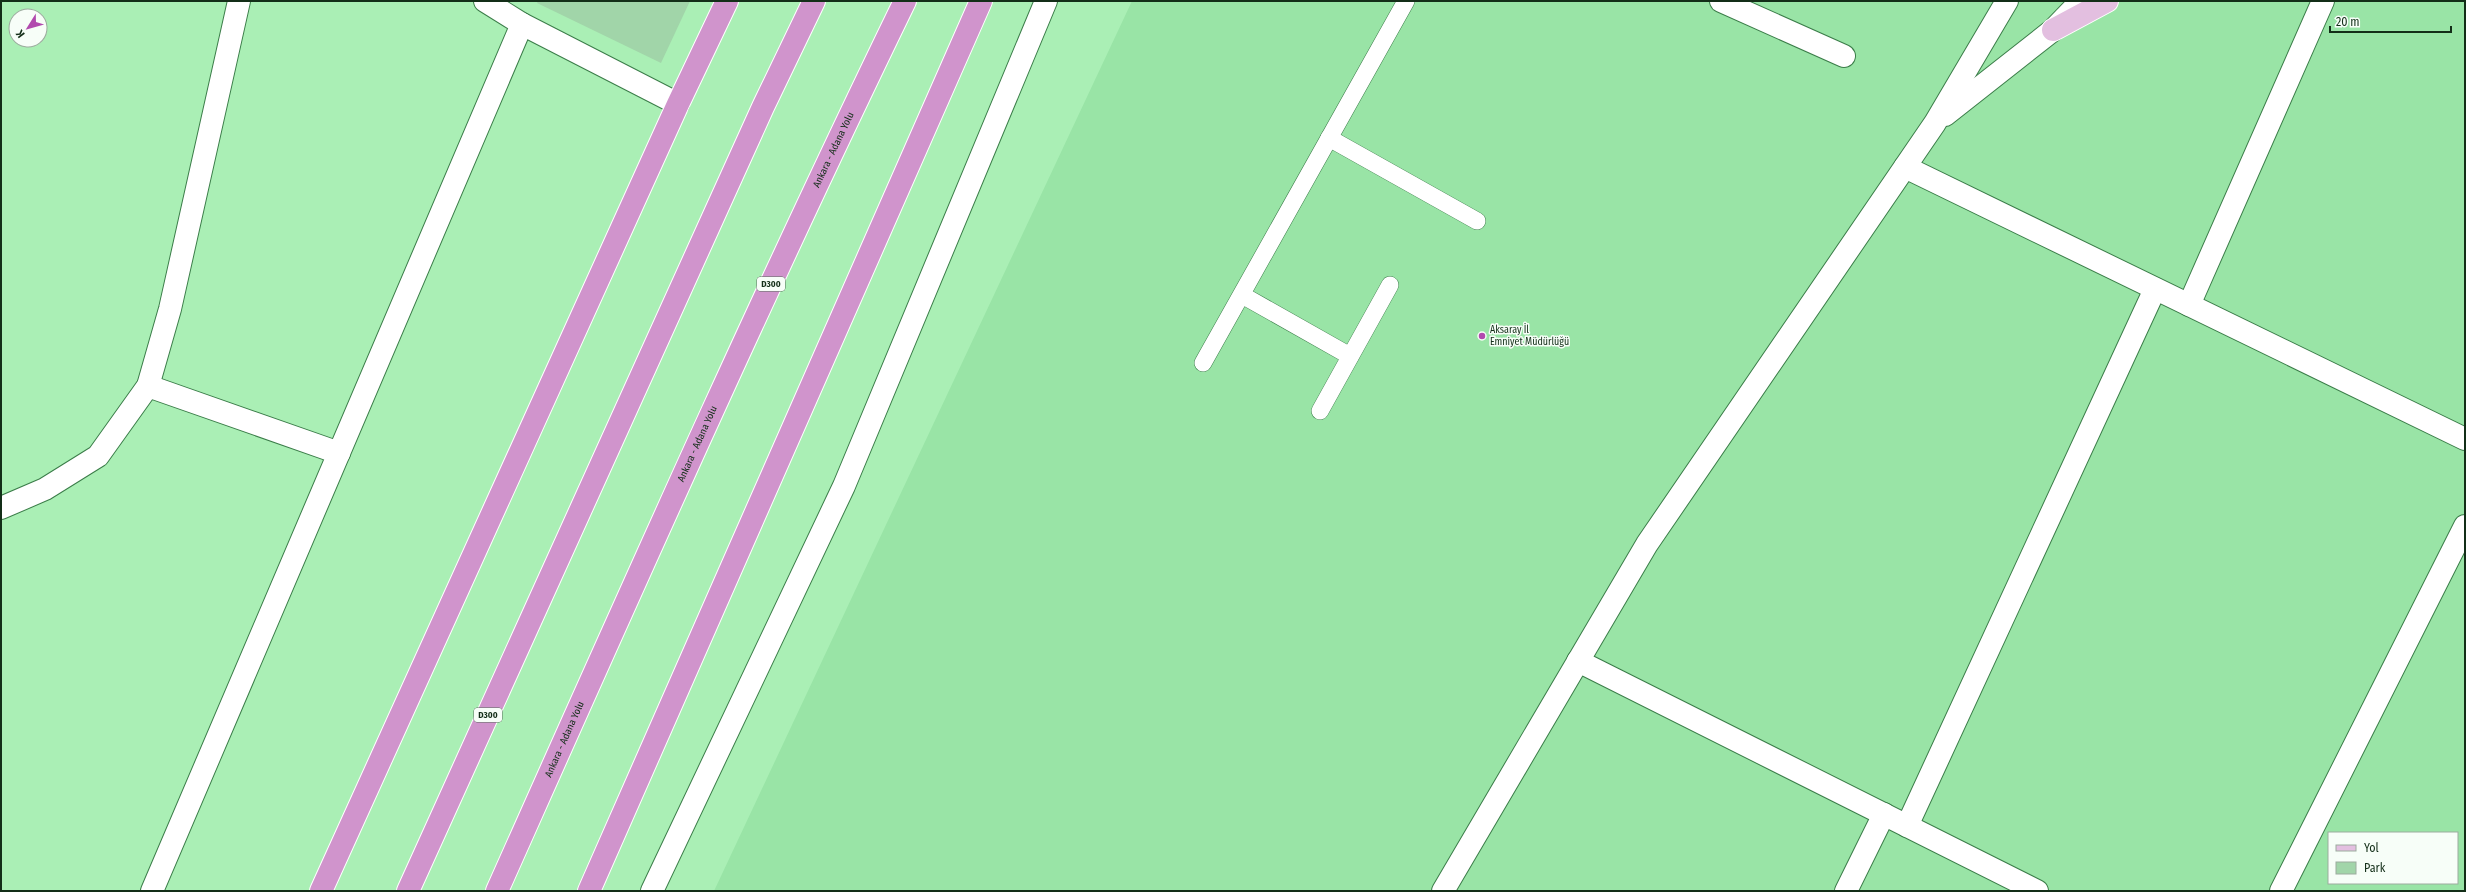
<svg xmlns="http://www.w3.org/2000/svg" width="2466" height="892" font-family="'Fira Sans Condensed',sans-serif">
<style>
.built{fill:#99e4a6;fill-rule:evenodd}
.green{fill:#a1d5a9}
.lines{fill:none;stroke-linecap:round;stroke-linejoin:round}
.lane-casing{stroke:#3b7d49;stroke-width:18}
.street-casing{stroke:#3b7d49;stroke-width:24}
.primary-casing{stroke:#fff;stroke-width:24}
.highway-casing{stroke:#fff;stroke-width:24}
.lane{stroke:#fff;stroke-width:17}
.street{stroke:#fff;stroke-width:22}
.primary{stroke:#e3bfe0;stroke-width:22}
.highway{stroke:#d094cc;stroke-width:22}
.poi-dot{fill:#b14aae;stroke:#f7fef8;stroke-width:1.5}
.labels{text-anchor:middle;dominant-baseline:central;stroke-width:3;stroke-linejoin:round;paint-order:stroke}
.shield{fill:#f7fef8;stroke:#576c5b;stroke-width:1}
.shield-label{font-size:9px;font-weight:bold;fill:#132e18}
.street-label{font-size:10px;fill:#132e18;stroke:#f7fef8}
.poi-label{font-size:10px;fill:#132e18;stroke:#f7fef8;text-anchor:start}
</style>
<rect width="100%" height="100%" fill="#aaefb5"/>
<path class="built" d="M 1132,1 L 2465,1 L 2465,891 L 714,891 ZM 2329,833 L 2457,833 L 2457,883 L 2329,883 Z"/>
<polygon class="green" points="538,1 690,1 661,63 537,3"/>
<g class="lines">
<defs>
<g id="lane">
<polyline points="1329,138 1477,221"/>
<polyline points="1242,295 1350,356"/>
<polyline points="1203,363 1406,1"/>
<polyline points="1320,411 1390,285"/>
</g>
<g id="street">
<polyline points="1721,1 1844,56"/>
<polyline points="522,24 678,104"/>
<polyline points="1945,115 2053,30 2081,1"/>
<polyline points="1905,167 2465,439"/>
<polyline points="2189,305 2323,1"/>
<polyline points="148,386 339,453"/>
<polyline points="1,508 45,489 98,456 148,386 170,309 239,1"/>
<polyline points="1578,661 2037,891"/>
<polyline points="1907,826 2155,289"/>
<polyline points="152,891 522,24 485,1"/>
<polyline points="652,891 844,486 1046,1"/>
<polyline points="1443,891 1647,544 1935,123 2007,1"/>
<polyline points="1846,891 1884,814"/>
<polyline points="2281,891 2465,526"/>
</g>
<polyline id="primary" points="2053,30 2107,1"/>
<g id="highway">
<polyline points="321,891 678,104 727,1"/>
<polyline points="408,891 763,107 814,1"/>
<path id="s1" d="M 497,891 C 630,593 762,295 905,1"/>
<polyline points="589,891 981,1"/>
</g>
</defs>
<use href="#lane" class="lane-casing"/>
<use href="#street" class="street-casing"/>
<use href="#primary" class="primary-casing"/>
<use href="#highway" class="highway-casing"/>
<use href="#lane" class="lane"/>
<use href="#street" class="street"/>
<use href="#primary" class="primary"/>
<use href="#highway" class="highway"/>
</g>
<circle class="poi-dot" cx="1482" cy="336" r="4"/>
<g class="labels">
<g class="shield">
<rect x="757" y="277" width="28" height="14" rx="3"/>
<rect x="474" y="708" width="28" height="14" rx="3"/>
</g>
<g class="shield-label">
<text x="771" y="284">D300</text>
<text x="488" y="715">D300</text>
</g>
<g class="street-label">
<text stroke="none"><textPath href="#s1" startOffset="814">Ankara - Adana Yolu</textPath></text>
<text stroke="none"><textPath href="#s1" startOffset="490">Ankara - Adana Yolu</textPath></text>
<text stroke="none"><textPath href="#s1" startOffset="166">Ankara - Adana Yolu</textPath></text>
</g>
<g class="poi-label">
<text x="1490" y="330">Aksaray İl<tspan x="1490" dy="12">Emniyet Müdürlüğü</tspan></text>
</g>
</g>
<rect width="2466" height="892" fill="none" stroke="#132e18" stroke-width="4"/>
<rect x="2328" y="832" width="130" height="52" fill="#f7fef8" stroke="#9cab9e"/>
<rect x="2336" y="845" width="20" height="6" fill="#e3bfe0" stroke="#9cab9e"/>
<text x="2364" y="852" font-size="12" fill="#132e18">Yol</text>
<rect x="2336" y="862" width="20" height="12" fill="#a1d5a9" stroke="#9cab9e"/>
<text x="2364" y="872" font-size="12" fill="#132e18">Park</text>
<g transform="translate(28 28) rotate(233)"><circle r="19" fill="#f7fef8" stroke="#9cab9e"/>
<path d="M0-3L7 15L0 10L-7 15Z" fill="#b14aae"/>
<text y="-6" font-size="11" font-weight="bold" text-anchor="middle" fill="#132e18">K</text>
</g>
<path d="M2330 26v6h121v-6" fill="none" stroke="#132e18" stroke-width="2"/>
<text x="2336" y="26" font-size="12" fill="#132e18" stroke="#f7fef8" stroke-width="3" paint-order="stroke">20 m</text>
</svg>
